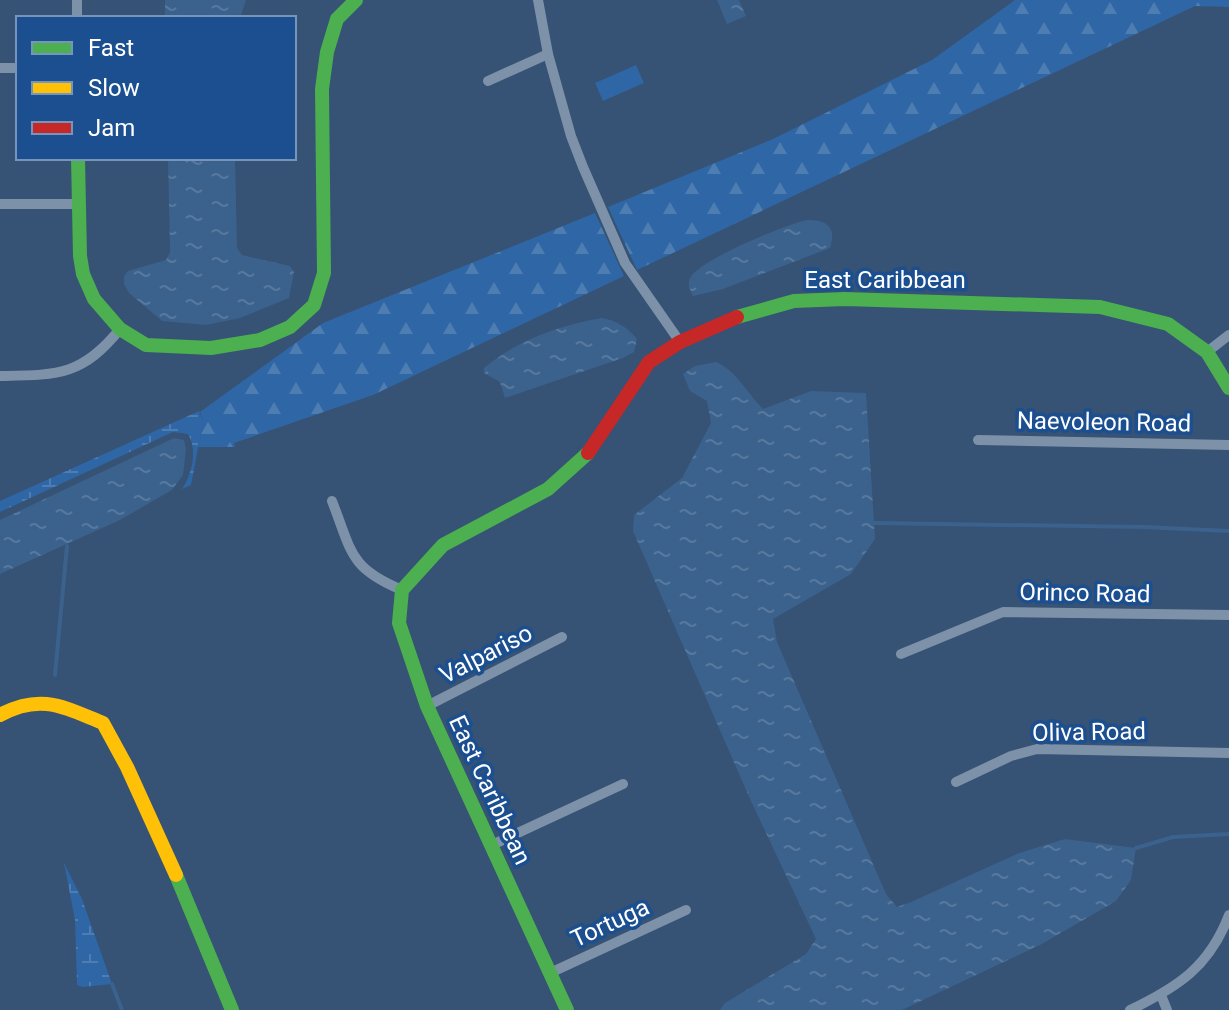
<svg xmlns="http://www.w3.org/2000/svg" width="1229" height="1010" font-family="Roboto,sans-serif">
<style>
.forest{fill:url(#forest-firs)}
.wetland{fill:url(#wetland-marsh)}
.pitch{fill:#2f66a5}
.water{fill:url(#water-ripples)}
.lines{fill:none;stroke-linecap:round;stroke-linejoin:round}
.stream{stroke:#3b618d;stroke-width:4}
.street{stroke:#7d92a8;stroke-width:10}
.fast{stroke:#4caf50;stroke-width:14}
.slow{stroke:#ffc107;stroke-width:14}
.jam{stroke:#c62828;stroke-width:14}
.labels{text-anchor:middle;dominant-baseline:central;stroke-width:7;stroke-linejoin:round;paint-order:stroke}
.street-label{font-size:24px;fill:#fff;stroke:#1b4f8f}
</style>
<defs>
<pattern id="forest-firs" width="22" height="20" patternUnits="userSpaceOnUse" patternTransform="scale(2)"><rect width="22" height="20" fill="#2f66a5"/><path d="M5 1l3.5 6h-7zM16 11l3.5 6h-7z" fill="#4e7db2"/></pattern>
<pattern id="wetland-marsh" width="20" height="14" patternUnits="userSpaceOnUse" patternTransform="scale(2)"><rect width="20" height="14" fill="#2f66a5"/><path d="M1 5h8M5 5V1M11 12h8M15 12V8" fill="none" stroke="#4e7db2"/></pattern>
<pattern id="water-ripples" width="26" height="14" patternUnits="userSpaceOnUse" patternTransform="scale(2)"><rect width="26" height="14" fill="#3b618d"/><path d="M2 4q2-2 4 0t4 0M15 11q2-2 4 0t4 0" fill="none" stroke="#58799e"/></pattern>
</defs>
<rect width="100%" height="100%" fill="#365274"/>
<g class="forest">
<polygon points="1015,0 1229,0 1229,7 1195,6 637,270 608,207 773,139 932,60"/>
<polygon points="595,213 624,276 373,395 234,443 235,447 198,447 203,422 200,412 323,323"/>
</g>
<g class="wetland">
<path d="M 199,411 L 203,422 L 191,485 L 182,489 C 192,474 198,450 188,434 L 173,432 L 0,512 L 0,501 Z"/>
<polygon points="64,863 82,899 112,984 83,987 77,985 75,920"/>
</g>
<polygon class="pitch" points="636,65 644,83 603,101 595,83"/>
<g class="water">
<polygon points="165,0 246,0 240,18 165,18"/>
<polygon points="717,0 739,0 746,16 727,24"/>
<polygon points="168,158 235,158 237,248 242,255 290,266 294,272 289,298 240,318 206,325 162,321 129,293 124,284 124,276 128,271 166,260 170,252"/>
<path d="M 807,220 C 826,220 837,226 830,248 L 723,289 L 693,296 C 690,290 687,284 690,278 C 699,260 786,224 807,220 Z"/>
<path d="M 602,318 C 617,321 627,327 637,339 L 634,352 L 623,358 L 505,398 L 500,382 L 484,373 L 484,368 C 517,340 560,325 602,318 Z"/>
<path d="M 716,362 C 737,371 747,393 763,409 L 811,391 L 866,393 L 875,539 L 851,574 L 773,619 L 777,642 L 886,894 L 897,907 L 911,902 L 1019,853 L 1065,839 L 1136,848 L 1131,880 L 1116,901 L 1040,945 L 902,1010 L 720,1010 L 725,1003 L 806,954 L 816,939 L 750,799 L 633,531 L 634,515 L 682,478 L 711,423 L 707,401 L 690,391 L 683,374 L 695,366 Z"/>
<polygon points="174,438 184,440 186,449 183,475 172,490 120,520 0,574 0,520"/>
</g>
<g class="lines">
<g class="stream">
<polyline points="874,523 1145,527 1229,531"/>
<polyline points="55,675 67,546"/>
<polyline points="1136,848 1173,837 1229,834"/>
<polyline points="112,984 122,1010"/>
</g>
<g class="street">
<polyline points="538,0 548,54 571,136 583,167 625,263 680,342"/>
<polyline points="77,18 77,0"/>
<polyline points="0,68 18,68"/>
<polyline points="488,81 548,54"/>
<polyline points="0,204 79,204"/>
<polyline points="1207,352 1229,335"/>
<path d="M 0,376 C 58,375 82,376 120,329"/>
<polyline points="978,440 1229,445"/>
<path d="M 332,501 C 352,552 349,568 402,590"/>
<polyline points="901,654 1003,612 1229,615"/>
<polyline points="427,706 562,637"/>
<polyline points="956,782 1011,756 1037,749 1229,753"/>
<polyline points="492,845 623,784"/>
<polyline points="550,973 686,910"/>
<polyline points="1161,995 1167,1010"/>
<path d="M 1130,1010 C 1178,987 1209,967 1229,915"/>
</g>
<g class="fast">
<polyline points="78,158 80,256 83,274 94,299 120,329 146,345 211,348 260,340 290,327 314,305 324,273 322,89 327,52 337,19 356,0"/>
<polyline points="737,317 794,301 845,299 1100,307 1168,324 1207,352 1229,388"/>
<polyline points="176,875 232,1010"/>
<polyline points="567,1010 427,706 399,623 402,590 443,545 548,489 588,453"/>
</g>
<path class="slow" d="M 0,715 C 41,693 63,707 103,723 L 127,767 L 176,875"/>
<polyline class="jam" points="588,453 649,362 680,342 737,317"/>
</g>
<g class="labels">
<g class="street-label">
<text x="885" y="280">East Caribbean</text>
<text transform="translate(1104 422) rotate(1)">Naevoleon Road</text>
<text transform="translate(1085 593) rotate(1)">Orinco Road</text>
<text transform="translate(486 654) rotate(-27)">Valpariso</text>
<text transform="translate(1089 732) rotate(-1)">Oliva Road</text>
<text transform="translate(490 790) rotate(65)">East Caribbean</text>
<text transform="translate(610 923) rotate(-25)">Tortuga</text>
</g>
</g>
<rect x="16" y="16" width="280" height="144" fill="#1b4f8f" stroke="#7695bc" stroke-width="2"/>
<rect x="32" y="42" width="40" height="12" fill="#4caf50" stroke="#7695bc" stroke-width="2"/>
<text x="88" y="56" font-size="24" fill="#ffffff">Fast</text>
<rect x="32" y="82" width="40" height="12" fill="#ffc107" stroke="#7695bc" stroke-width="2"/>
<text x="88" y="96" font-size="24" fill="#ffffff">Slow</text>
<rect x="32" y="122" width="40" height="12" fill="#c62828" stroke="#7695bc" stroke-width="2"/>
<text x="88" y="136" font-size="24" fill="#ffffff">Jam</text>
</svg>
